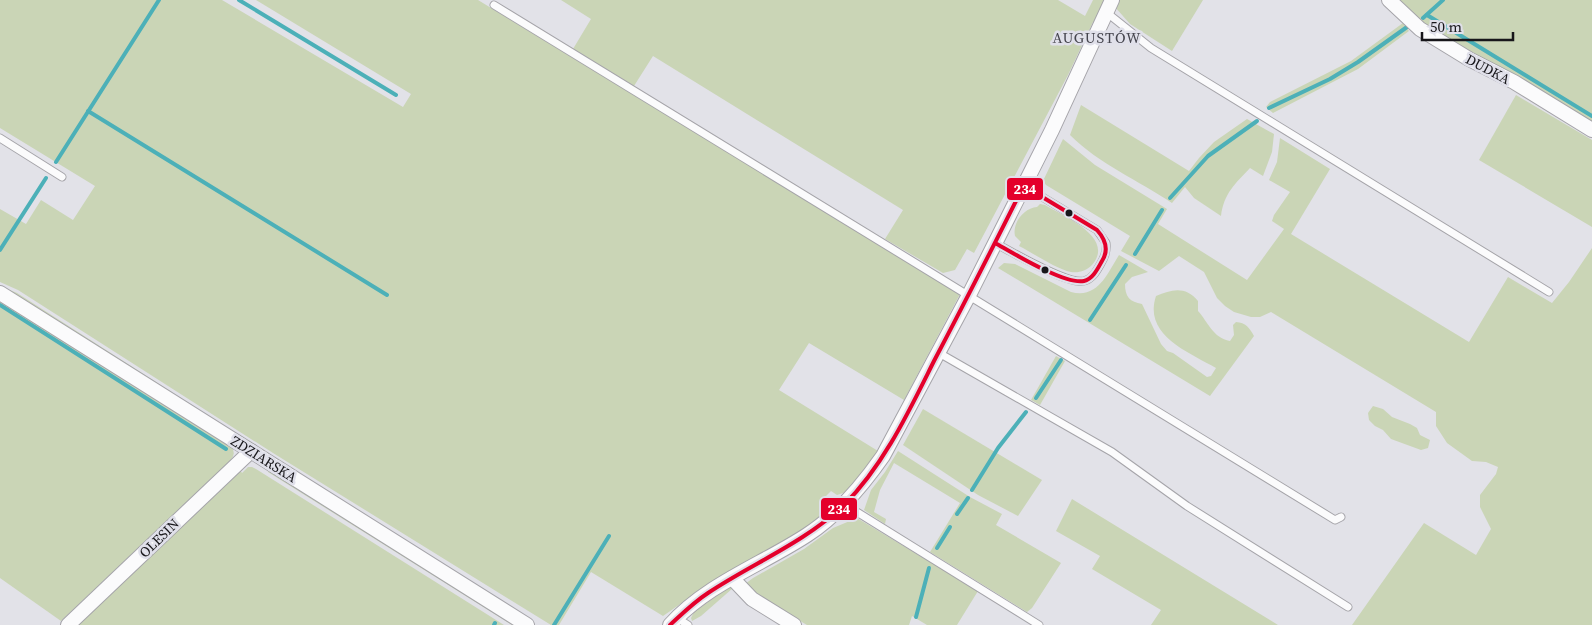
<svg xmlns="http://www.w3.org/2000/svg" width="1592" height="625" font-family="'Source Serif 4',serif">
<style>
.green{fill:#cad5b6}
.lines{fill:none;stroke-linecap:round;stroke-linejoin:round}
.stream{stroke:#4cb0b8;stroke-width:4}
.service-casing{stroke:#a5a4a9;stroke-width:9}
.minor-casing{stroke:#a5a4a9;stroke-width:16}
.service{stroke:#fbfbfc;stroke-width:7}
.minor{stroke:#fbfbfc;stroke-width:14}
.bus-1-casing{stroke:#e0e0ea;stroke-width:8}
.bus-1{stroke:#e4002b;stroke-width:4}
.bus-dot{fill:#17161a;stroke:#e0e0ea;stroke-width:2}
.labels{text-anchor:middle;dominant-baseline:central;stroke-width:5;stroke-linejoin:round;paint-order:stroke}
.street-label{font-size:14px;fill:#17161a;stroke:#e0e0ea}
.neighbourhood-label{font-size:15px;letter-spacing:1px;fill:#45454e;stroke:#e0e0ea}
.line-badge{stroke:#e0e0ea;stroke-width:2}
.badge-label{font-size:14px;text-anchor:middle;font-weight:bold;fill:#fff}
</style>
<rect width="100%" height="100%" fill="#e2e2e8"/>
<g class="green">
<polygon points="0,0 222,0 403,107 411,94 256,0 478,0 960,294 904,400 809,343 779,390 878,451 846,492 837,495 831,491 824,498 827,502 828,508 817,519 790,538 712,582 663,616 591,572 559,625 551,625 273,453 18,290 0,282 0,209 26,224 41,200 73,220 95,186 0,128"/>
<polygon points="561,0 1058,0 1085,16 1093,0 1108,0 1099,25 1093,22 1068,75 974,253 967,249 955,270 943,273 885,239 903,210 653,56 634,86 573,49 591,19"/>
<polygon points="1117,0 1203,0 1172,51 1130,24 1115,7"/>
<polygon points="1398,0 1592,0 1592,124 1518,78 1428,27"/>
<polygon points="1403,23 1409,31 1358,69 1273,113 1266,107 1270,102 1351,61"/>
<polygon points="1516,95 1592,140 1592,227 1479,160"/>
<path d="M 1081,105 L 1189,171 L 1199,158 L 1214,142 L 1247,119 L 1274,134 L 1272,152 L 1263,176 L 1250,168 C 1235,184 1224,193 1221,216 L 1194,198 L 1185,187 L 1172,203 C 1138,180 1099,164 1070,135 Z"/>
<polygon points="1280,138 1330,169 1291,234 1469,342 1508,277 1552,303 1569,282 1592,248 1592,625 1352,625 1424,523 1476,555 1491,529 1480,507 1480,495 1496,474 1498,467 1486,462 1472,461 1447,443 1436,426 1436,412 1271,312 1260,317 1251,317 1234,312 1225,306 1217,298 1204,272 1179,256 1159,271 1121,251 1130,236 1046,185 1043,181 1063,139 1095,165 1167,209 1158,224 1247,280 1284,229 1272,221 1274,215 1290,192 1269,180 1277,162"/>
<path d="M 1040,204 L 1045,205 C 1063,216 1116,237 1092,265 C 1086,271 1079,273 1071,272 C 1056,269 1033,253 1019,246 L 1021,242 L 1015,236 C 1012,223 1024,208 1037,207 Z"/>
<path d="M 1119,255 L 1148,272 L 1132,277 L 1125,284 C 1125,297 1130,302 1142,304 L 1161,344 L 1167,351 L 1173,353 L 1207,377 L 1211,376 L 1216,368 C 1188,352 1143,335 1156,296 C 1172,289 1186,286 1198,301 L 1198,311 C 1208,322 1213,338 1230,341 L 1234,335 L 1233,325 L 1236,322 C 1246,323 1249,327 1254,336 L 1210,396 L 998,268 L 1004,263 L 1015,264 L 1071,292 C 1098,299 1107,274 1119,255 Z"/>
<polygon points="0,286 17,293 267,453 267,455"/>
<path d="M 0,298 L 232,447 C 235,454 234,456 229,462 L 61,621 L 0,578 Z"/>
<polygon points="1056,356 1065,361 1040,405 1031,400"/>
<polygon points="1373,406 1383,409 1392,417 1410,424 1417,428 1420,435 1430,440 1428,448 1421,450 1391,439 1383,430 1375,426 1369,420 1368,413"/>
<polygon points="923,409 1042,480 1018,516 978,495 903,445"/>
<polygon points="898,451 970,497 1002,514 996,525 1061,563 1032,608 1027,612 930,552 960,503 894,463 880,490 874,512 886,519 885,524 864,510 871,490 885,472"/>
<polygon points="248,467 252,467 256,469 504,625 78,625 240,470 242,473"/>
<polygon points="268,469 519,625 512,625 268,472"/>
<polygon points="1072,499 1278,625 1151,625 1161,610 1092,569 1100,556 1056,531"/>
<polygon points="857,518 978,591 957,625 927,625 912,616 909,625 807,625 751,592 745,584 753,578 804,549 833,528"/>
<polygon points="729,587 733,588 701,616 692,621 691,618 694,612"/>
</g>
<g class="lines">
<g class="stream">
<polyline points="239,0 396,95"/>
<polyline points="1427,15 1592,116"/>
<polyline points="1423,18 1443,0"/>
<polyline points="1269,108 1330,79 1358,62 1407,27"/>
<polyline points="88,111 387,295"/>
<polyline points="56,162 159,0"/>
<polyline points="1170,198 1208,156 1257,121"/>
<polyline points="0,250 46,178"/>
<polyline points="1135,254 1162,210"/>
<polyline points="0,305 226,449"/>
<polyline points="1090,320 1126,265"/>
<polyline points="1036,398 1061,360"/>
<polyline points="972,490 998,448 1026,412"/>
<polyline points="957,514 968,498"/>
<polyline points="937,548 950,527"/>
<polyline points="916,617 929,568"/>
<polyline points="494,625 495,623"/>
<polyline points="554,625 609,536"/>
</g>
<defs>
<g id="service">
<polyline points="494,5 1335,520 1341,517"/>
<polyline points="1106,12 1151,48 1549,292"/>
<polyline points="0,138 62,177"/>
<path d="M 995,243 C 1012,252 1068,285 1084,281 C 1092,279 1096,272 1100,265 C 1104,258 1107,252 1106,243 L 1097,230 L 1029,189 L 1023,188"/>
<polyline points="939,353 1112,452 1187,506 1348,607"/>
<polyline points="844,504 1039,625"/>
<polyline points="677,618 688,625"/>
</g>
<g id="minor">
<polyline points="1389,0 1420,29 1469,59 1514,82 1592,130"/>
<polyline points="0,293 527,625"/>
<polyline points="732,578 752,599 794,625"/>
<polyline points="68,625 251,451"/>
<path d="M 670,625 C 707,584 761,565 807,535 C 838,515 862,486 883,456 L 969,295 L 1052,130 L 1112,0"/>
</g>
</defs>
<use href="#service" class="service-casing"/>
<use href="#minor" class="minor-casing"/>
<use href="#service" class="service"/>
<use href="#minor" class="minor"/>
<defs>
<path id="bus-1" d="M 670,625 C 682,614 694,602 708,593 C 753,563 804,543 844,505 C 884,465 909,411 934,361 C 964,304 993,247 1022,189 L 1029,189 L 1097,230 C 1106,240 1109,250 1102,261 C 1098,268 1093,279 1084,281 C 1065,285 1013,253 995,243"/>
</defs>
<use href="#bus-1" class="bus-1-casing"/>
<use href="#bus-1" class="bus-1"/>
</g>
<g class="bus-dot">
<circle cx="1069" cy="213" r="4.5"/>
<circle cx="1045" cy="270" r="4.5"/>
</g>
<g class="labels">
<g class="street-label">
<text transform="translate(1488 69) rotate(28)">DUDKA</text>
<text transform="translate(264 459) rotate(32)">ZDZIARSKA</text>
<text transform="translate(159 538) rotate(-44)">OLESIN</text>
</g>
<g class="neighbourhood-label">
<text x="1097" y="37">AUGUSTÓW</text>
</g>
</g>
<g class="line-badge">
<rect x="1006" y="177" width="38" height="24" rx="5" fill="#e4002b"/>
<rect x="820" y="497" width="38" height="24" rx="5" fill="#e4002b"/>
</g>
<g class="badge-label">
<text x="1025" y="194">234</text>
<text x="839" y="514">234</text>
</g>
<path d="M1422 32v8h91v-8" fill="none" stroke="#17161a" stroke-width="2.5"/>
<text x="1430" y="32" font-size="15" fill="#17161a" stroke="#e0e0ea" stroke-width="4" paint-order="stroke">50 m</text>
</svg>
